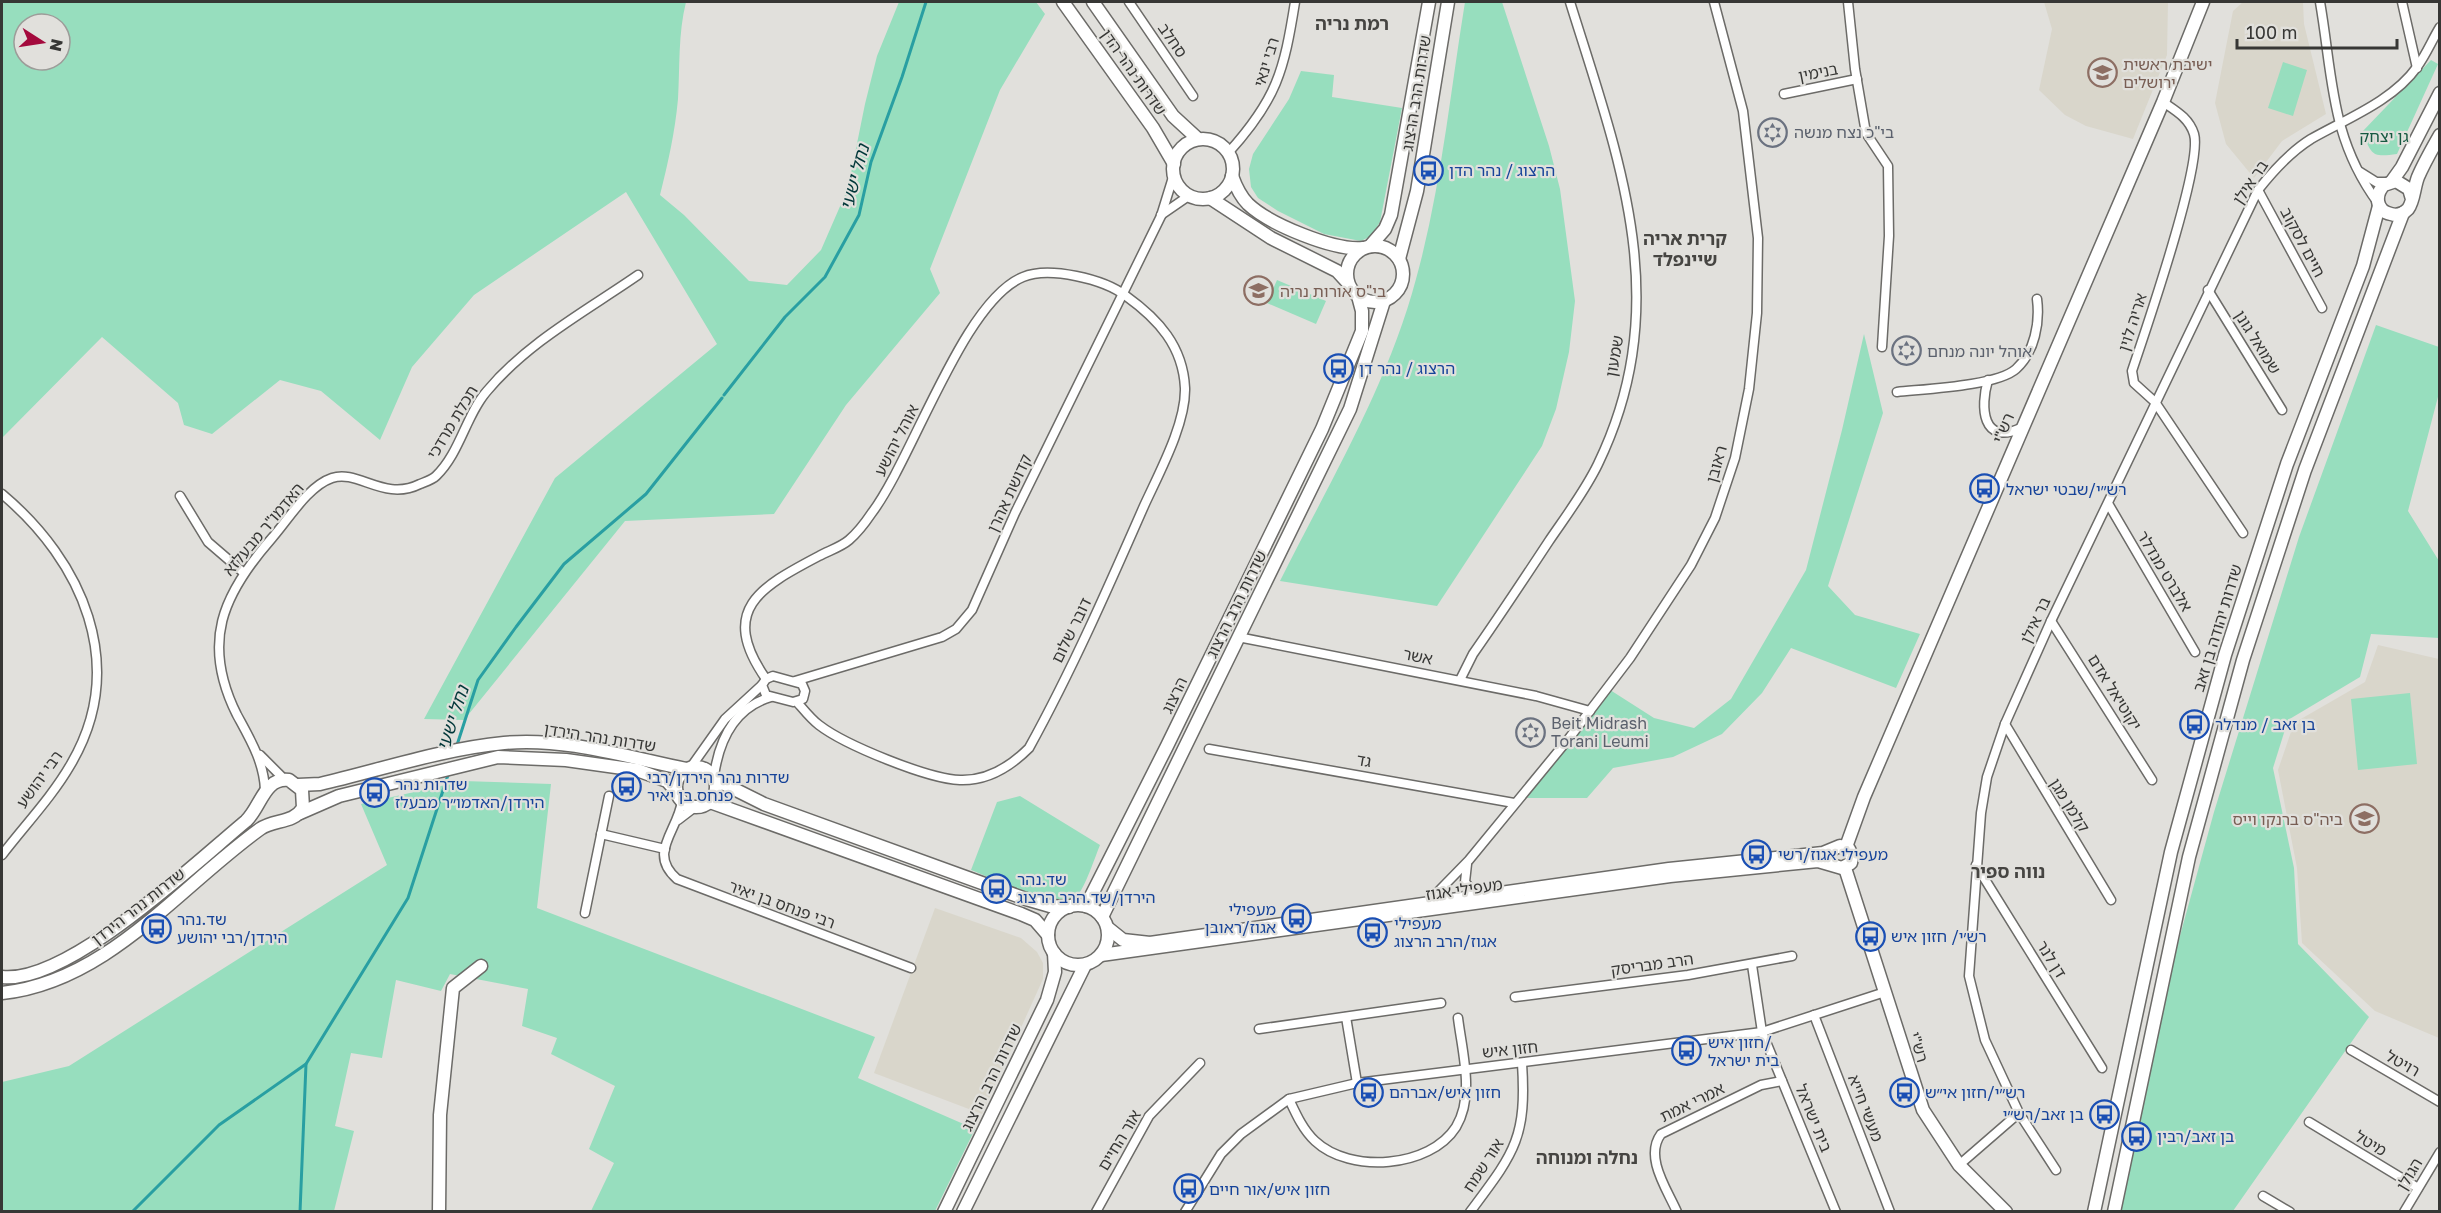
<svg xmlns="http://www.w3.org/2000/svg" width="2441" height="1213" font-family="'Golos Text','Noto Sans Hebrew',sans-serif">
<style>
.built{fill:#d9d6cb}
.green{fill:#97debe;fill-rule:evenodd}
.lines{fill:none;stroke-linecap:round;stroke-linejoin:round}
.stream{stroke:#299fa2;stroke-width:3}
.street-casing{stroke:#6c6b68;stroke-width:11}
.secondary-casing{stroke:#6c6b68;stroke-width:15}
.street{stroke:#fff;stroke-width:8}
.secondary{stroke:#fff;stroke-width:12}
.labels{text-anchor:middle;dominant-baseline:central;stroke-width:4.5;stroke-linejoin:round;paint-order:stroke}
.street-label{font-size:16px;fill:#373735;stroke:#e1e0dc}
.education-label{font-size:16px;fill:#785e54;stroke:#e1e0dc;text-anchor:start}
.worship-label{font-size:16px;fill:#5b616d;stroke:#e1e0dc;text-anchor:start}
.park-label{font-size:16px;fill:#165941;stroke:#e1e0dc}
.transit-label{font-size:16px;fill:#164399;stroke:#e1e0dc;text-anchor:start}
.neighbourhood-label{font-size:18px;font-weight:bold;fill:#464542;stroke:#e1e0dc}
.water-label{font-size:18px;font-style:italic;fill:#013739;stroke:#e1e0dc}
</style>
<rect width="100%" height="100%" fill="#e1e0dc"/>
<g class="built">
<polygon points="2044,2 2168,2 2167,55 2133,139 2086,126 2065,115 2039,90 2052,29"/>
<polygon points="2243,2 2303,2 2304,24 2326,114 2282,141 2254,178 2226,144 2215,103 2233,11"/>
<polygon points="2378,645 2439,659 2439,1038 2375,1011 2302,943 2297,868 2278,770 2294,723 2365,682"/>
<polygon points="935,908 1021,938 1037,952 1043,963 1043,979 982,1114 874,1073"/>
</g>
<g class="green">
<path d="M 2,2 L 686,2 C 678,34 680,66 678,99 C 675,132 668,163 660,195 L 684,215 L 749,281 L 787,285 L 821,250 L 848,188 L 865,104 L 877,56 L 899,2 L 1036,2 L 1045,14 L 1000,90 L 930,269 L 940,293 L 846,405 L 774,514 L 625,521 L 464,720 L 424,719 L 555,478 L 717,344 L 626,192 L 474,295 L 412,367 L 380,440 L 321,391 L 280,380 L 212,434 L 184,425 L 178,403 L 102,337 L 2,438 ZM 24,24 L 60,24 L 60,60 L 24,60 Z"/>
<path d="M 1465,2 L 1502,2 L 1549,146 L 1560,189 L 1575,301 L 1569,352 L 1556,409 L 1542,446 L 1437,606 L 1280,581 C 1329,483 1388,385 1416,279 C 1441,189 1450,94 1465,2 Z"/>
<path d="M 2431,60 L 2438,64 L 2397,154 C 2371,158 2372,154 2362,132 Z"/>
<polygon points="2283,62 2307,70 2293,116 2268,108"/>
<polygon points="1301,71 1334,75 1332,97 1402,108 1380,222 1371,236 1361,241 1324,234 1278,211 1258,198 1251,187 1249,169 1253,154 1289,99"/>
<polygon points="1277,280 1326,301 1316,324 1267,303"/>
<polygon points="2376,325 2439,347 2439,393 2408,511 2439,561 2439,638 2371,634 2360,677 2288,720 2273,768 2294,868 2298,944 2369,1017 2233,1211 2119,1212 2172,965 2214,812 2299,537"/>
<polygon points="1864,334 1883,413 1828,586 1855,615 1920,634 1896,688 1791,648 1762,693 1722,734 1673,757 1613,768 1587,798 1527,798 1607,688 1654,718 1694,728 1731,699 1806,570 1842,430"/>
<polygon points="2410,693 2417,764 2358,770 2351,699"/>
<polygon points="463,781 551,784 537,908 875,1037 858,1078 975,1129 935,1211 591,1211 614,1163 589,1149 615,1086 551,1054 557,1038 522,1026 528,989 450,974 441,991 396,980 382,1058 351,1053 335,1126 354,1131 334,1211 2,1212 2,1082 69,1066 387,865 361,804"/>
<path d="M 1020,796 L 1100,845 C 1095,857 1085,888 1077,896 C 1059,912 992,878 971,870 L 997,802 Z"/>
</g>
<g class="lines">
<g class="stream">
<polyline points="724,395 785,317 825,277 859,215 871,162 902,77 926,2"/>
<polyline points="457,745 478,680 516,627 564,564 646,494 722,398"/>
<polyline points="132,1212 219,1125 306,1064"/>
<polyline points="300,1212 306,1064 408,898 449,772"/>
</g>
<defs>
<g id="street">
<polyline points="1129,2 1193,96"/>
<polyline points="1848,2 1855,69 1866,133 1888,166 1889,236 1882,347"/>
<path d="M 2320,2 C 2333,77 2330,138 2378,203"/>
<polyline points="2402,2 2417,68"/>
<polyline points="1784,94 1857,79"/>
<path d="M 2163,102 C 2176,111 2189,118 2194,134 C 2203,164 2145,332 2132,371 L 2134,383 L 2155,402 L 2243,533"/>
<path d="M 1228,153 C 1277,99 1284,71 1295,2"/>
<polyline points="2360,172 2376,182 2389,182"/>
<polyline points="2258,190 2322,308"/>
<polyline points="1161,215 1190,195"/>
<polyline points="2208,290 2282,410"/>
<path d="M 1988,380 C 1980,407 1982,446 2021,428"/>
<path d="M 1897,392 C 1924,389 1997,386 2016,369 C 2035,352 2040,322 2037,299"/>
<path d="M 2,494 C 82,561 129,665 71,764 C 52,797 25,825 2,855"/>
<polyline points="180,496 208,542 244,573"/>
<polyline points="2109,505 2195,652"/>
<polyline points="2051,621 2152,780"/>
<polyline points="1238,637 1536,696 1590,711"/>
<polygon points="773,676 802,684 805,691 803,699 793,702 766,695 762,685 766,679"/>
<path d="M 766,679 C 718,610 760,587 819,556 C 828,551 841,547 849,540 C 857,533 865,523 871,514 C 913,459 963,301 1023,277 C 1049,266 1104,279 1126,296 C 1158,319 1183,346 1185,388 C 1186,424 1159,473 1144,506 C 1108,588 1072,670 1029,748 C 1011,766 988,781 960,780 C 928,779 845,745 819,725 C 811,719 804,710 797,702"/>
<path d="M 1460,680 L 1473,654 C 1499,617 1524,579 1549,541 C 1566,516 1585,491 1598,464 C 1676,303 1619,159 1570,2"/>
<polyline points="795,681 942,637 956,629 972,610 1015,513 1161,216 1174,174"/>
<polyline points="2005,724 2111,900"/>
<polyline points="1209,749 1514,803"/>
<polyline points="260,755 284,779"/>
<polyline points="691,767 725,719 762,685"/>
<path d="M 714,776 C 719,741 733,708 771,697"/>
<path d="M 265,790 C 264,762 250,739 237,715 C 201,643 222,595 272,538 C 288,520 308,486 332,478 C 358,469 384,502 420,484 C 425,482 432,480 436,476 C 460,453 466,415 487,391 C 528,342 586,311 638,275"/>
<path d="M 682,801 C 678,831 647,853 677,879 L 911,968"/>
<polyline points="678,820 695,807"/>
<polyline points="601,834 665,849"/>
<polyline points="1467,864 1465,882 1472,891 1482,894"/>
<polyline points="1976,865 2102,1068"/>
<polyline points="1428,902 1469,860 1570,737 1630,658 1691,565 1715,518 1735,458 1749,389 1757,313 1758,238 1743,111 1714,2"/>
<polyline points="585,913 609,796"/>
<polyline points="1752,965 1762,1032 1836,1212"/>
<polyline points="1515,997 1688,975 1792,956"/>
<polyline points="1814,1015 1890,1212"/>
<polyline points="1346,1017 1357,1083"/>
<polyline points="1259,1029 1441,1003"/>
<polyline points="2351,1050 2440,1102"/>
<path d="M 1289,1099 C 1296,1114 1303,1130 1315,1141 C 1350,1174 1430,1168 1456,1127 C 1475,1096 1462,1051 1458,1018"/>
<polyline points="2019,1113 2056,1170"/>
<polyline points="2309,1122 2418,1188"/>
<path d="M 1959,1165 L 2019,1113 L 1985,1040 L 1969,976 L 1981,813 L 1987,777 L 2005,724 L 2051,621 L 2258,190 C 2273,171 2290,152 2311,139 C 2346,119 2393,101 2417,67 C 2426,55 2432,40 2440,27"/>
<polyline points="2263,1196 2290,1212"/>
<polyline points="1096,1212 1149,1116 1200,1063"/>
<polyline points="1185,1212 1221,1154 1241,1134 1289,1099 1357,1083 1762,1032 1885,992"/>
<path d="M 1470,1212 C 1514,1153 1527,1139 1522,1063"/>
<path d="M 1677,1212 C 1667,1189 1644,1157 1661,1134 L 1761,1085 L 1782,1081"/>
<polyline points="2404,1212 2440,1152"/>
</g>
<g id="secondary">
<polyline points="1063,2 1153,128 1174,164"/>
<polyline points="1093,2 1173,116 1198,139"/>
<circle cx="1203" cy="169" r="30"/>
<path d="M 1232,176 C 1236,187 1240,196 1248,204 C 1269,224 1334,251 1363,248"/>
<polyline points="2392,181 2402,167 2440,93"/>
<polyline points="1210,198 1271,238 1337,271 1348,283"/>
<path d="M 2412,199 L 2409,189 L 2396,181 L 2384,185 C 2375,194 2375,211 2391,214 C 2397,216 2403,214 2408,209 C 2414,201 2414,187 2418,177 C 2424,163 2432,149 2440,135"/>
<polyline points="1371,245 1385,229 1391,215 1429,2"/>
<circle cx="1375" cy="274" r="28"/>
<polyline points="1399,259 1417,191 1448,2"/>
<circle cx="696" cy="787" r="20"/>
<polyline points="716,780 764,804 1026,899 1050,906 1069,907"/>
<path d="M 298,785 L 320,784 C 380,770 442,749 504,743 C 564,737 627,757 686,769"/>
<polyline points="710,802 1021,914 1035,920 1048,935"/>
<polyline points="300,813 339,796 498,757 566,760 637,770 667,781 676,791"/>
<polyline points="1846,847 1864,797 2163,102 2203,2"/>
<polyline points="1845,868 1923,1110 1959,1165 2006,1212"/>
<circle cx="1078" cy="935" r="30"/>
<polyline points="1086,906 1167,746 1322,429 1362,331 1362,311 1358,296"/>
<polyline points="1102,917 1350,409 1384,301"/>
<polyline points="1101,955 1670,876 1818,861 1842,868 1851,863 1852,856 1849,849 1840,846 1823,853 1669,869 1150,943 1123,940 1108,928"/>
<path d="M 2,977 C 68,984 194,864 246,821 C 261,807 264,777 289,780 L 302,790 L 303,808 C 293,824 274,819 260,829 C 178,888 107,982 2,993"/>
<polyline points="439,1212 440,1115 453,988 481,966"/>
<polyline points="944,1212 1047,1000 1055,972 1054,953"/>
<polyline points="963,1212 1085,965"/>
<polyline points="2094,1212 2171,852 2225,655 2287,464 2363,266 2379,206"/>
<polyline points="2114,1212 2189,857 2243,660 2305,470 2403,213"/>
</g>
</defs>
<use href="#street" class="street-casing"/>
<use href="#secondary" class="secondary-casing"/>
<use href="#street" class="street"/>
<use href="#secondary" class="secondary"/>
</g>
<defs>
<symbol id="school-ring" viewBox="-11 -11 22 22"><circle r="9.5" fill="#e1e0dc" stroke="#8d6e63" stroke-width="1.5"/><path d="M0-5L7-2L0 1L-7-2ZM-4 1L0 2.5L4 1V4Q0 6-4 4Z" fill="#8d6e63"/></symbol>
<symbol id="synagogue-ring" viewBox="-11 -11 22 22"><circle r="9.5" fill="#e1e0dc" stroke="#6b7280" stroke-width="1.5"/><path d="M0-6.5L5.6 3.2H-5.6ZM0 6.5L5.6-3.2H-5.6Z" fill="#6b7280"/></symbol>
<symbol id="bus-ring" viewBox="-11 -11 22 22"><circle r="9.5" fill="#e1e0dc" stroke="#1a4fb4" stroke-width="1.5"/><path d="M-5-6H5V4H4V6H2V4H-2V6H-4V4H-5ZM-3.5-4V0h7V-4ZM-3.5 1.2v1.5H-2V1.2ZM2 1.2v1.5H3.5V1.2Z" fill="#1a4fb4"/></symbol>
</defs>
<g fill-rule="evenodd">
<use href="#school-ring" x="2086" y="56" width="33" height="33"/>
<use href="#synagogue-ring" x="1756" y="116" width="33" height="33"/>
<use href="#bus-ring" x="1412" y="154" width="33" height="33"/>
<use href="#school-ring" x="1242" y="274" width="33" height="33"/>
<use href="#synagogue-ring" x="1890" y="334" width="33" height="33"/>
<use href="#bus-ring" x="1322" y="352" width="33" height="33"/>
<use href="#bus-ring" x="1968" y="472" width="33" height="33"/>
<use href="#bus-ring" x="2178" y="708" width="33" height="33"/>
<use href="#synagogue-ring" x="1514" y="716" width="33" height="33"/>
<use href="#bus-ring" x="610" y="770" width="33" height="33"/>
<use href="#bus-ring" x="358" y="776" width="33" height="33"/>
<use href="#school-ring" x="2348" y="802" width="33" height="33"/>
<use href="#bus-ring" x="1740" y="838" width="33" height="33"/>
<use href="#bus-ring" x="980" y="872" width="33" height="33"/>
<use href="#bus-ring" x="1280" y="902" width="33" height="33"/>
<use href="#bus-ring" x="140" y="912" width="33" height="33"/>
<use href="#bus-ring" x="1356" y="916" width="33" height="33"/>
<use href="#bus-ring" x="1854" y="920" width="33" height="33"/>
<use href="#bus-ring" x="1670" y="1034" width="33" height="33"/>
<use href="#bus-ring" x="1352" y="1076" width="33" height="33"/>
<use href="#bus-ring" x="1888" y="1076" width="33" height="33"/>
<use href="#bus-ring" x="2088" y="1098" width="33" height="33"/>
<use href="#bus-ring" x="2120" y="1120" width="33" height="33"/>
<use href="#bus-ring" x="1172" y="1172" width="33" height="33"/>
</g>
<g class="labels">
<g class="street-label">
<text transform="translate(1173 40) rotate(55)">סחלב</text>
<text transform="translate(1266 62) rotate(-73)">רבי ינאי</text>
<text transform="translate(1134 72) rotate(55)">שדרות נהר הדן</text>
<text transform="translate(1818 72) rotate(-11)">בנימין</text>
<text transform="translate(1416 93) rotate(-81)">שדרות הרב הרצוג</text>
<text transform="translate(2250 182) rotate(-56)">בר אילן</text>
<text transform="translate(2303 242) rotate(62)">חיים לסקוב</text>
<text transform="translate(2132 322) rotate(-72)">אריה לוין</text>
<text transform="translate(2258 342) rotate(58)">שמואל גונן</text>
<text transform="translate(1614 356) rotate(-80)">שמעון</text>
<text transform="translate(452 422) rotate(-59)">תכלת מרדכי</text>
<text transform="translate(2003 428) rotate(-67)">רש"י</text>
<text transform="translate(896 440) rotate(-63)">אוהל יהושע</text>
<text transform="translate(1716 464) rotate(-74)">ראובן</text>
<text transform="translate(1009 493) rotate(-65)">קדושת אהרן</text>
<text transform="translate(263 529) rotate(-50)">האדמו"ר מבעלזא</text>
<text transform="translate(2165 571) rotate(59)">אלברט מנדלר</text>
<text transform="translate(1236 604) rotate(-64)">שדרות הרב הרצוג</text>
<text transform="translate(2035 620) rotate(-65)">בר אילן</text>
<text transform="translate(2217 628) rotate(-73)">שדרות יהודה בן זאב</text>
<text transform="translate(1071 630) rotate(-64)">דובר שלום</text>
<text transform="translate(1418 656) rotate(11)">אשר</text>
<text transform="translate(2115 692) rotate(58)">יקוטיאל אדם</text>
<text transform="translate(1174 695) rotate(-64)">הרצוג</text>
<text transform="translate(600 737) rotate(9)">שדרות נהר הירדן</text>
<text transform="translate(1364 760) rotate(10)">גד</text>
<text transform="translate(39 779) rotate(-54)">רבי יהושע</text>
<text transform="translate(2070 805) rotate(58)">קלמן מגן</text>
<text transform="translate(1464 889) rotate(-8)">מעפילי אגוז</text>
<text transform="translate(782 904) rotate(20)">רבי פנחס בן יאיר</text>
<text transform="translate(138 906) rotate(-38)">שדרות נהר הירדן</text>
<text transform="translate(2052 959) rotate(58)">דן לנר</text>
<text transform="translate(1652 964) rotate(-8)">הרב מבריסק</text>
<text transform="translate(1919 1047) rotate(73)">רש"י</text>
<text transform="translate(1510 1049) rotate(-6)">חזון איש</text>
<text transform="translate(2403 1063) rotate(30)">רויטל</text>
<text transform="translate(991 1077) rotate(-64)">שדרות הרב הרצוג</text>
<text transform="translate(1692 1102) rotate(-26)">אמרי אמת</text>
<text transform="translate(1866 1108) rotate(69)">מעשי חייא</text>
<text transform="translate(1814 1118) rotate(68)">בית ישראל</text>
<text transform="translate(1119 1140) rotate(-59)">אור החיים</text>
<text transform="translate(2371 1143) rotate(31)">מיטל</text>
<text transform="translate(1483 1165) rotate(-57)">אור שמח</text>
<text transform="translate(2409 1174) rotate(-59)">הגולן</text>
</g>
<g class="education-label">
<text x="2123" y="64">ישיבת ראשית<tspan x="2123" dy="18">ירושלים</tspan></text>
<text x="1280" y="291">בי"ס אורות נריה</text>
<text x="2343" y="819" text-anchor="end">ביה"ס ברנקו וייס</text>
</g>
<g class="worship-label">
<text x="1794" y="132">בי"כ נצח מנשה</text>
<text x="1927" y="351">אוהל יונה מנחם</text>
<text x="1551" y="723">Beit Midrash<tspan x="1551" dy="18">Torani Leumi</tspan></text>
</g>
<g class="park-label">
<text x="2384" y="136">גן יצחק</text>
</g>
<g class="transit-label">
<text x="1449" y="170">הרצוג / נהר הדן</text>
<text x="1359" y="368">הרצוג / נהר דן</text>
<text x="2006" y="489">רש״י/שבטי ישראל</text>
<text x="2215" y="724">בן זאב / מנדלר</text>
<text x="647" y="777">שדרות נהר הירדן/רבי<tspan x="647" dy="18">פנחס בן יאיר</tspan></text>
<text x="395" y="784">שדרות נהר<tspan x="395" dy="18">הירדן/האדמו״ר מבעלז</tspan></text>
<text x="1778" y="854">מעפילי אגוז/רשי</text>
<text x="1017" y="879">שד.נהר<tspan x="1017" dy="18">הירדן/שד.הרב הרצוג</tspan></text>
<text x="1276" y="909" text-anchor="end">מעפילי<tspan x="1276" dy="18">אגוז/ראובן</tspan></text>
<text x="177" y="919">שד.נהר<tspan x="177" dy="18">הירדן/רבי יהושע</tspan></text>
<text x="1394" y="923">מעפילי<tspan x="1394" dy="18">אגוז/הרב הרצוג</tspan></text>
<text x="1891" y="936">רש׳י/ חזון איש</text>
<text x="1708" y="1042">חזון איש/<tspan x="1708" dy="18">בית ישראל</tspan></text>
<text x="1389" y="1092">חזון איש/אברהם</text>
<text x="1925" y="1092">רש״י/חזון אי״ש</text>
<text x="2084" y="1114" text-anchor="end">בן זאב/רש״י</text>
<text x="2157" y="1136">בן זאב/רבין</text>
<text x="1209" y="1189">חזון איש/אור חיים</text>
</g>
<g class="neighbourhood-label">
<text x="1352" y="23">רמת נריה</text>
<text x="1685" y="238">קרית אריה<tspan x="1685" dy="21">שיינפלד</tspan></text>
<text x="2008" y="871">נווה ספיר</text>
<text x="1587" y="1157">נחלה ומנוחה</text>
</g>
<g class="water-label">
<text transform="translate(854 177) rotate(-75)">נחל ישעי</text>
<text transform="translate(452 718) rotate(-72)">נחל ישעי</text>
</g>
</g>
<rect width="2441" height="1213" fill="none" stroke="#373735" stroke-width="6"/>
<g transform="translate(42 42) rotate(102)"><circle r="28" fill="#e1e0dc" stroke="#9d9c99" stroke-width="1.5"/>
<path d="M0-4.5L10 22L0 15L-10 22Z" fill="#a40a3d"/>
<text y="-9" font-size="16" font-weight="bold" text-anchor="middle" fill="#373735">N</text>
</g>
<path d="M2237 39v9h160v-9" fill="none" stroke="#373735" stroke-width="3"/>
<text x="2246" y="39" font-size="18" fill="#373735" stroke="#e1e0dc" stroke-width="4.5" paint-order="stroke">100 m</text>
</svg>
